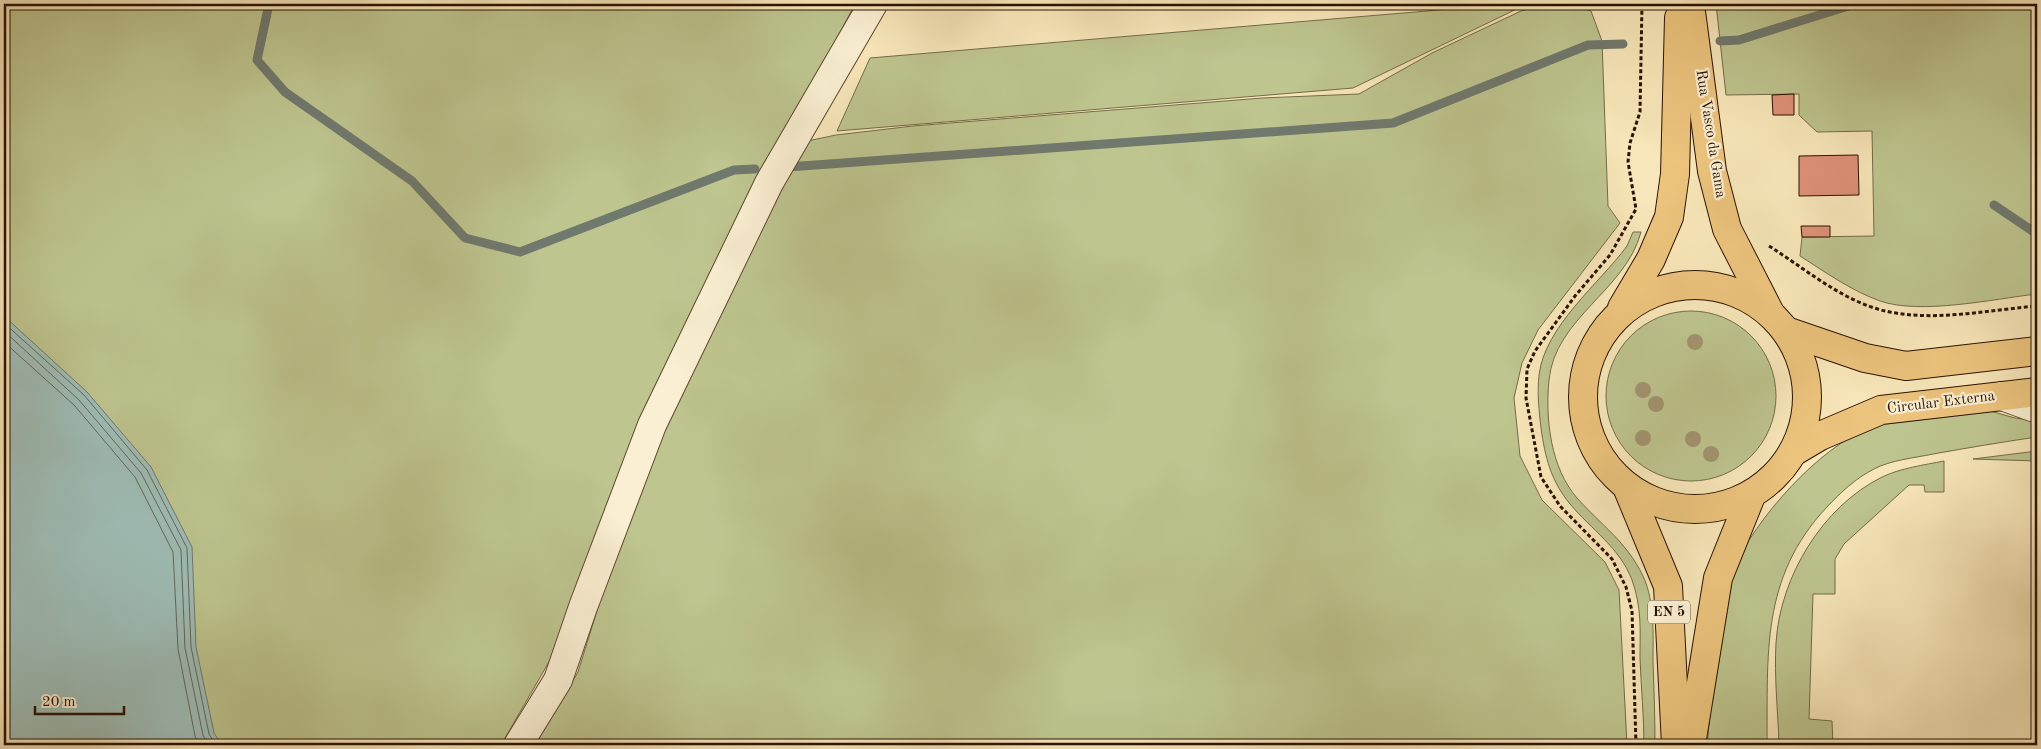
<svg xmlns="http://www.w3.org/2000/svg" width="2041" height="749" font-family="'Old Standard TT',serif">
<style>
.green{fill:#bec58f;stroke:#746c48}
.water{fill:#9fbeb7;stroke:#70796e}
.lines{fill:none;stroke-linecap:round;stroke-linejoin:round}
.shore{stroke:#64685c;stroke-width:1}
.stream{stroke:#70796e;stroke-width:9}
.building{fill:#de9279;stroke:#2a1201}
.minor-casing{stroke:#5e472f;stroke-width:30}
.major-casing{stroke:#2a1201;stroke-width:30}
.path{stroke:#2a1201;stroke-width:3;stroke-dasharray:4 2.5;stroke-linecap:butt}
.minor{stroke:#faefd2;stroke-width:28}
.major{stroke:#ecc47d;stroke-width:28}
.tree{fill:#a39470}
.labels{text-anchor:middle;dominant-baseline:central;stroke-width:4.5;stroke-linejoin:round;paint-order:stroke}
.shield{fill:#faefd2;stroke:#685440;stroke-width:1}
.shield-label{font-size:14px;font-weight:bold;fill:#2a1201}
.street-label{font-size:15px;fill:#2a1201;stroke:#faefd2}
</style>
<rect width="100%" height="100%" fill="#f8e7ba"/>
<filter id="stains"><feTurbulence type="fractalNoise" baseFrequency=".004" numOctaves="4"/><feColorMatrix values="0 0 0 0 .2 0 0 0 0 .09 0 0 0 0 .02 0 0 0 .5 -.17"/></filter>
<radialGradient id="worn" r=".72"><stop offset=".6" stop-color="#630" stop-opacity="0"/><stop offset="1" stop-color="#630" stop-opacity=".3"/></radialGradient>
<g class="green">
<polygon points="4,4 855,4 793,122 774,148 836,135 913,126 1262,98 1359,94 1432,53 1521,11 1546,4 1571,4 1591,11 1602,41 1608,206 1620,223 1538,330 1522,363 1514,398 1520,456 1542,500 1605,562 1619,590 1627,745 535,745 578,672 621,533 595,536 550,660 501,745 4,745"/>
<polygon points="1510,4 1527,4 1353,88 837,131 870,58"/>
<path d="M 1716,4 L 2037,4 L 2037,294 C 1993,299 1921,315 1880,301 C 1852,291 1825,272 1800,256 L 1802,237 L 1874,236 L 1872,131 L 1817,132 L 1799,115 L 1799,94 L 1726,95 Z"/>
<path d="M 1633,232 L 1641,232 C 1626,290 1555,318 1549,380 C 1545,420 1551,468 1577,498 C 1602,526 1626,541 1643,576 C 1655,602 1653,634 1653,662 C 1654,690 1655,718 1655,745 L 1644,745 C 1644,716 1641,687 1640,658 C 1640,630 1642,608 1632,580 C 1620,548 1591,529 1570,504 C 1551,481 1545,457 1541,428 C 1539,411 1537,393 1539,375 C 1545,326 1599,284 1627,246 Z"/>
<circle cx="1691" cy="396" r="85"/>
<path d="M 1983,409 L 2015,418 L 2037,421 L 2037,437 C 2002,442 1967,448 1933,454 C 1914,458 1891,460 1874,469 C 1856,478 1840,493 1827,507 C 1760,578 1768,655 1767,745 L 1707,745 C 1711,704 1715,663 1722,621 C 1725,608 1725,593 1729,580 C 1746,530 1810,457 1857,434 C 1892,416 1944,413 1983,409 Z"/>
<polygon points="2037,451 2037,461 1973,459"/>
<path d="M 1944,461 L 1944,492 L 1925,492 L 1924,485 L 1909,485 L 1844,544 L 1835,559 L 1835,594 L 1813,594 L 1809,719 L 1832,721 L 1833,745 L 1779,745 C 1778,711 1774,677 1776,643 C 1780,577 1822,507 1882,477 C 1901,468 1924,465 1944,461 Z"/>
</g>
<polygon class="water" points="4,316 87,392 151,467 192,547 196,647 214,733 222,745 4,745"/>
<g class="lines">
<g class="shore">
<polyline points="4,323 84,395 147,470 187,548 191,647 209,734 216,745"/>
<polyline points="4,331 79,400 141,473 181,550 185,648 203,735 208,745"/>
<polyline points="4,342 74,405 135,477 173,552 178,649 195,736 199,745"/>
</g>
<g class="stream">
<polyline points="269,4 257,60 285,92 412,181 465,238 520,252 734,170 755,169"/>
<polyline points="1720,41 1739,40 1855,4"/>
<polyline points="788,167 1393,123 1588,45 1623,44"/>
<polyline points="1994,205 2037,234"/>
</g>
</g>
<g class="building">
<polygon points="1794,94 1794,115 1773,115 1772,95"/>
<polygon points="1858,155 1859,195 1799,196 1799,156"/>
<polygon points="1801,226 1830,226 1830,237 1802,237"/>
</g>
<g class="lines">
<defs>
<g id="minor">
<polyline points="2002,396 2032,407 2037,407"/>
<polyline points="518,745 558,680 583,607 652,425 769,183 873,4"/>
</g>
<g id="major">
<polyline points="1690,4 1712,171 1727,229 1770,313"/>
<circle cx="1695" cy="397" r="112"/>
<polyline points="1622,308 1651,259 1669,217 1675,174 1679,18"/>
<polyline points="1786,331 1865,358 1906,366 2037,351"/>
<polyline points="1793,452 1820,436 1881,410 2037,392"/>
<polyline points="1627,487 1668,586 1676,745"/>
<polyline points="1691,745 1718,578 1751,496"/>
</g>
</defs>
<use href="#minor" class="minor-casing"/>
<use href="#major" class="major-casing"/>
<g class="path">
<path d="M 1769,246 C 1804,268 1840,299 1881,310 C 1931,323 1987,310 2037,306"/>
<polyline points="1636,745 1632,611 1626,587 1612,559 1560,506 1541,477 1526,398 1527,369 1535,351 1575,296 1610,255 1636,209 1628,162 1630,143 1640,112 1642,4"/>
</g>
<use href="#minor" class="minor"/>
<use href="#major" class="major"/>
</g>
<g class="tree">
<circle cx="1695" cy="342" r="8"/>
<circle cx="1643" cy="390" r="8"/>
<circle cx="1656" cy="404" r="8"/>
<circle cx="1643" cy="438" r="8"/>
<circle cx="1693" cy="439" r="8"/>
<circle cx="1711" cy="454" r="8"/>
</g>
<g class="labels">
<rect class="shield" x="1648" y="600.5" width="42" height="23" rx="4"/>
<g class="shield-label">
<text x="1669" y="612">EN 5</text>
</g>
<g class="street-label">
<text transform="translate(1710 134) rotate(81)">Rua Vasco da Gama</text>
<text transform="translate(1941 403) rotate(-7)">Circular Externa</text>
</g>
</g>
<rect width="2041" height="749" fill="none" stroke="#f8e7ba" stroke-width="20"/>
<rect x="5" y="5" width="2031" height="739" fill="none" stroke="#2a1201" stroke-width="2.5"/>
<rect x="10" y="10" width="2021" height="729" fill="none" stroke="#2a1201"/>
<path d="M35 706v8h89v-8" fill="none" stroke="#2a1201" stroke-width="2.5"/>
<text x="42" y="706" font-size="15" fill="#2a1201" stroke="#faefd2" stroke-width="4" paint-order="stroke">20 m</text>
<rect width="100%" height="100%" filter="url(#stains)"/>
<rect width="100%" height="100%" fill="url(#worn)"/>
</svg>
